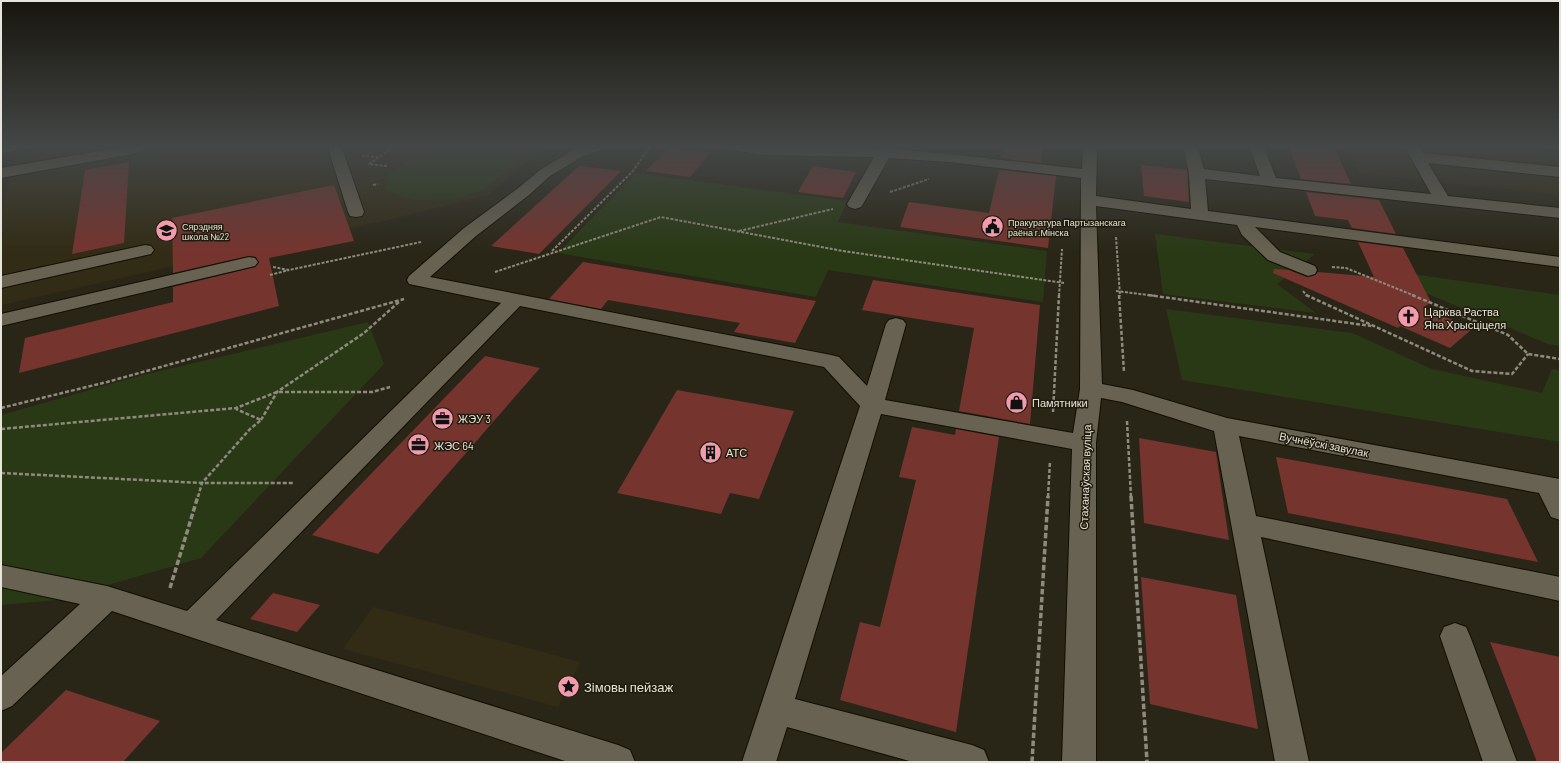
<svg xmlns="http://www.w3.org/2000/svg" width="1561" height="763" font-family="Barlow,sans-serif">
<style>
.built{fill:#322c16}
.green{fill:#293915}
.building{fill:#76342f}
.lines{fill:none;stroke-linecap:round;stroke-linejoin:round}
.minor-casing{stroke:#120f03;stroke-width:2}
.path-far2{stroke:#8e8a7e;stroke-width:2;stroke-dasharray:3 1.5;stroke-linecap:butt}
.path-far1{stroke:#8e8a7e;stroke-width:2.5;stroke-dasharray:4 2;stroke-linecap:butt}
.path{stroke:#8e8a7e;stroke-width:3.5;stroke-dasharray:5.5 2.5;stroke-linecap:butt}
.minor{fill:#676251;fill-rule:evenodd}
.labels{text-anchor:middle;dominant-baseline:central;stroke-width:3;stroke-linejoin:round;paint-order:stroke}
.far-poi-label{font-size:9px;fill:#e7e4db;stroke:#201c0d;text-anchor:start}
.poi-label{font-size:11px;fill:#e7e4db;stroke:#201c0d;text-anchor:start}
.street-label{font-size:11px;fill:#e7e4db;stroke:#201c0d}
.near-poi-label{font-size:13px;fill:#e7e4db;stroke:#201c0d;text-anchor:start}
</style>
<rect width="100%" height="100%" fill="#2a2617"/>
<g class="built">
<polygon points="52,145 547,145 488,195 380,222 286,241 1,305 1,211 17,151"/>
<polygon points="1346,145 1560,145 1560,195 1360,173"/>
<polygon points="373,607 475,634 580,662 558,707 343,649"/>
</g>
<g class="green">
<polygon points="431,145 538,145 483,190 454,199 413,200 386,190 387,175"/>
<polygon points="636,173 847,201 838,222 1047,251 1043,302 828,270 816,297 558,253"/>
<polygon points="1155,234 1315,254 1277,284 1316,313 1163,294"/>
<polygon points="1390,271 1560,295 1560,346 1548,344 1387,277"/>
<polygon points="1166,309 1352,333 1432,369 1542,393 1552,369 1560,370 1560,442 1182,380"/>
<polygon points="368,322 384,364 201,558 56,600 1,605 1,415 139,376"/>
</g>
<g class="building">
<polygon points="1004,145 1043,145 1041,163 1001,158"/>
<polygon points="1288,145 1333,145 1351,184 1301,179"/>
<polygon points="668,148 710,153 690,177 646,171"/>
<polygon points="129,162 124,243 72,254 85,170"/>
<polygon points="1141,165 1187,170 1189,202 1144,196"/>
<polygon points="579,166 621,171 539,254 491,246"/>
<polygon points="813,166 833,169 856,172 843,198 798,192"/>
<polygon points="999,170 1056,176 1048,248 900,227 909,202 989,213"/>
<polygon points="334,185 354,241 269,258 279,306 19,373 25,338 173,302 173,287 255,267 259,263 256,257 249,256 173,273 172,218"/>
<polygon points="1306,192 1379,200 1396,234 1352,228 1348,220 1315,216"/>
<polygon points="1358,242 1403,248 1431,302 1423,308 1473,328 1450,348 1400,326 1398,328 1273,273 1274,269 1289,270 1307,277 1315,275 1318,272 1374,277"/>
<polygon points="583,262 816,301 795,343 734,332 740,323 608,300 601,309 549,299"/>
<polygon points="873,280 1040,305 1030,424 959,411 974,328 862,310"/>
<polygon points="485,356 540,368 378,554 312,535"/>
<polygon points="677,390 794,411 759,499 730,493 721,514 617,493"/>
<polygon points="912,427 955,435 956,429 999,437 956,732 840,700 860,622 880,627 916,480 899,477"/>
<polygon points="1139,438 1216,452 1229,540 1144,523"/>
<polygon points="1276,457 1507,499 1538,562 1288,513"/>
<polygon points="1141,577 1236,595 1258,729 1150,704"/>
<polygon points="273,593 320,605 297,632 250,619"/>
<polygon points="1490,642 1560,657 1560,762 1537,762"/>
<polygon points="66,690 160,721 123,762 1,762 1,753"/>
</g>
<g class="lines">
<defs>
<g id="minor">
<polygon points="1,145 32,145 30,148 1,153"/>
<polygon points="134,145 157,145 155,148 128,155 1,178 1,168"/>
<polygon points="327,145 341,145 364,212 362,216 356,217 350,216 348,212"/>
<polygon points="588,145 610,145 608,148 583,156 550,176 529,195 476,236 430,277 831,355 839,357 867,386 886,324 889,320 896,318 903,320 906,324 885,400 1073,433 1080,389 1081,178 949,162 889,158 863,204 861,207 855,209 849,207 847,204 874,157 764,155 727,149 722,148 720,145 880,148 882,145 896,145 894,149 949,154 1082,169 1083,145 1097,145 1096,196 1191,209 1189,173 1183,145 1197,145 1204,169 1260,176 1249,145 1263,145 1276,178 1431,194 1405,147 1406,145 1418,145 1423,153 1560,167 1560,177 1428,163 1448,196 1560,208 1560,218 1205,179 1208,211 1560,257 1560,267 1255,227 1280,252 1315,266 1317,270 1315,274 1308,276 1268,260 1242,235 1237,225 1096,206 1102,384 1133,390 1227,418 1560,479 1560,520 1551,517 1539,493 1239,436 1256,516 1560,577 1560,601 1261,537 1309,762 1275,762 1214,431 1122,402 1101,398 1096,443 1096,762 1062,762 1072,449 881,414 795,699 972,745 984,750 989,762 913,762 787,727 776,762 742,762 860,406 824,367 520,306 216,620 618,745 630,750 635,762 568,762 112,611 12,706 1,711 1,676 80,604 1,587 1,565 107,586 187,611 501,303 409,284 407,280 409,276 464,228 517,189 540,170 573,150"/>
<polygon points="1542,145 1560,145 1560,150 1544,148"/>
<polygon points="145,245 151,246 154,250 151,254 1,288 1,276"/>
<polygon points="249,257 255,258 258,262 255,266 1,326 1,314"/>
<polygon points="1455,623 1466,627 1470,636 1517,762 1483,762 1440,636 1444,627"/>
</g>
</defs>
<use href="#minor" class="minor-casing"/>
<g class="path-far2">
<polyline points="362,156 378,157"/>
<polyline points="387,166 369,164 397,145"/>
<polyline points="373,185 378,184"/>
<polyline points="890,192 929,179"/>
<polyline points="739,231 833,209"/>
<polyline points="1116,237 1120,296"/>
<polyline points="552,251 633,171 651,145"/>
<polyline points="273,267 289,270 421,242"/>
<polyline points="1332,267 1346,268 1415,296"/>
<polyline points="495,272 661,217 843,251 1064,283"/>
<polyline points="270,275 289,270"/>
<polyline points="1116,291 1156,296"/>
<polyline points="1303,291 1307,296"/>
<polyline points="1059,296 1062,249"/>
</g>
<g class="path-far1">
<polyline points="1119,295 1124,372"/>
<polyline points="1148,295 1371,326"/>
<polyline points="1306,295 1472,371 1512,374 1528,354"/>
<polyline points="1412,295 1508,335 1528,354 1560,359"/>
<polyline points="1,408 107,382 404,299"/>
<polyline points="1053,412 1059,295"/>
<polyline points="261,420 277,392 364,333 400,301"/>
<polyline points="1127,421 1131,497"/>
<polyline points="1,429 236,408 277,392 372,392 390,387"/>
<polyline points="1,473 202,483 293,483"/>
<polyline points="198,497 202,483 250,429 261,420 236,409"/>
<polyline points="1048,497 1050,461"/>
</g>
<g class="path">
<polyline points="1131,496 1147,762"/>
<polyline points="170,588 198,496"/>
<polyline points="1032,762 1048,496"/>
</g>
<use href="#minor" class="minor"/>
</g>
<linearGradient id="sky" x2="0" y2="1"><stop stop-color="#17150d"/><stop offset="0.58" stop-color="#444747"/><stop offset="1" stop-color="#444747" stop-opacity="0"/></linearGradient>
<rect width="1561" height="252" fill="url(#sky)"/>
<defs>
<symbol id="civic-disc" viewBox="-11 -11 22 22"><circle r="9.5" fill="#f39aac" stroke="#201c0d"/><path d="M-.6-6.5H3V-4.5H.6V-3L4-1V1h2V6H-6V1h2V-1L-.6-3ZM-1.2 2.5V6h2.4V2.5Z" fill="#111"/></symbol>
<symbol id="school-disc" viewBox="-11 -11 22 22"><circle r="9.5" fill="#f39aac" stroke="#201c0d"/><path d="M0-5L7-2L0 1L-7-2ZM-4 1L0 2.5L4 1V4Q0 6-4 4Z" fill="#111"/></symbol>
<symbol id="church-disc" viewBox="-11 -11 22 22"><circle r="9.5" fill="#f39aac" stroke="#201c0d"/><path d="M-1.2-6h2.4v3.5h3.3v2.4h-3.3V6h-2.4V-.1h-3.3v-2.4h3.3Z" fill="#111"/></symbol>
<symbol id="shop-disc" viewBox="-11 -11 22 22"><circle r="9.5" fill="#f39aac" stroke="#201c0d"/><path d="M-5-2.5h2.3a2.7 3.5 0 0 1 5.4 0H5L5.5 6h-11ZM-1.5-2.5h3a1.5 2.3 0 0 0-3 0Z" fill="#111"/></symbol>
<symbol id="office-disc" viewBox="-11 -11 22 22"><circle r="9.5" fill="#f39aac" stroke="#201c0d"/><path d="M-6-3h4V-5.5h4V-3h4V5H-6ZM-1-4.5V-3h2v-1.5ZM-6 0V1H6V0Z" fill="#111"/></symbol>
<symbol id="building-disc" viewBox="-11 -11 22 22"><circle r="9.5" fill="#f39aac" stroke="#201c0d"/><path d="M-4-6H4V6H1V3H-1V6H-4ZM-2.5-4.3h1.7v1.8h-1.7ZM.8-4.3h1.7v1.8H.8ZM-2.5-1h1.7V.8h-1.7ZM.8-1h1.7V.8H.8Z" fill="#111"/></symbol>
<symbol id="sight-disc" viewBox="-11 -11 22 22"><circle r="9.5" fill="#f39aac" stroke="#201c0d"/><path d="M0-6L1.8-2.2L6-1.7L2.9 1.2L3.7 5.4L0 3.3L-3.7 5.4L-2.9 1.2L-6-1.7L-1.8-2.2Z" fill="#111"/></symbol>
</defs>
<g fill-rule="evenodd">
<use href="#civic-disc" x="980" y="214" width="25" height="25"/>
<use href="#school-disc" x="154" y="218" width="25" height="25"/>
<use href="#church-disc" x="1396" y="304" width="25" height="25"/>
<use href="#shop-disc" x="1004" y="390" width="25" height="25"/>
<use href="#office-disc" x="430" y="406" width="25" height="25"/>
<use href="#office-disc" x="406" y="432" width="25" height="25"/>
<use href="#building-disc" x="698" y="440" width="25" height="25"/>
<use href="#sight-disc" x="556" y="674" width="25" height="25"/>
</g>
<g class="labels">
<g class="far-poi-label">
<text x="1008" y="222">Пракуратура Партызанскага<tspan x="1008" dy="10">раёна г.Мінска</tspan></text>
<text x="182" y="226">Сярэдняя<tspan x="182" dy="10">школа №22</tspan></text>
</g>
<g class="poi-label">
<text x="1424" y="311">Царква Раства<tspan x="1424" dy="13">Яна Хрысціцеля</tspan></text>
<text x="1032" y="402">Памятники</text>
<text x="458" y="418">ЖЭУ 3</text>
<text x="434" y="445">ЖЭС 64</text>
<text x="726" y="452">АТС</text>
</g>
<g class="street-label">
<text transform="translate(1324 444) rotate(11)">Вучнёўскі завулак</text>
<text transform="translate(1085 477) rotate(-88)">Стаханаўская вуліца</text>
</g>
<g class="near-poi-label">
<text x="584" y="687">Зімовы пейзаж</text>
</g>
</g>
<rect width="1561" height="763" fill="none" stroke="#e7e4db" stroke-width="4"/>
</svg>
